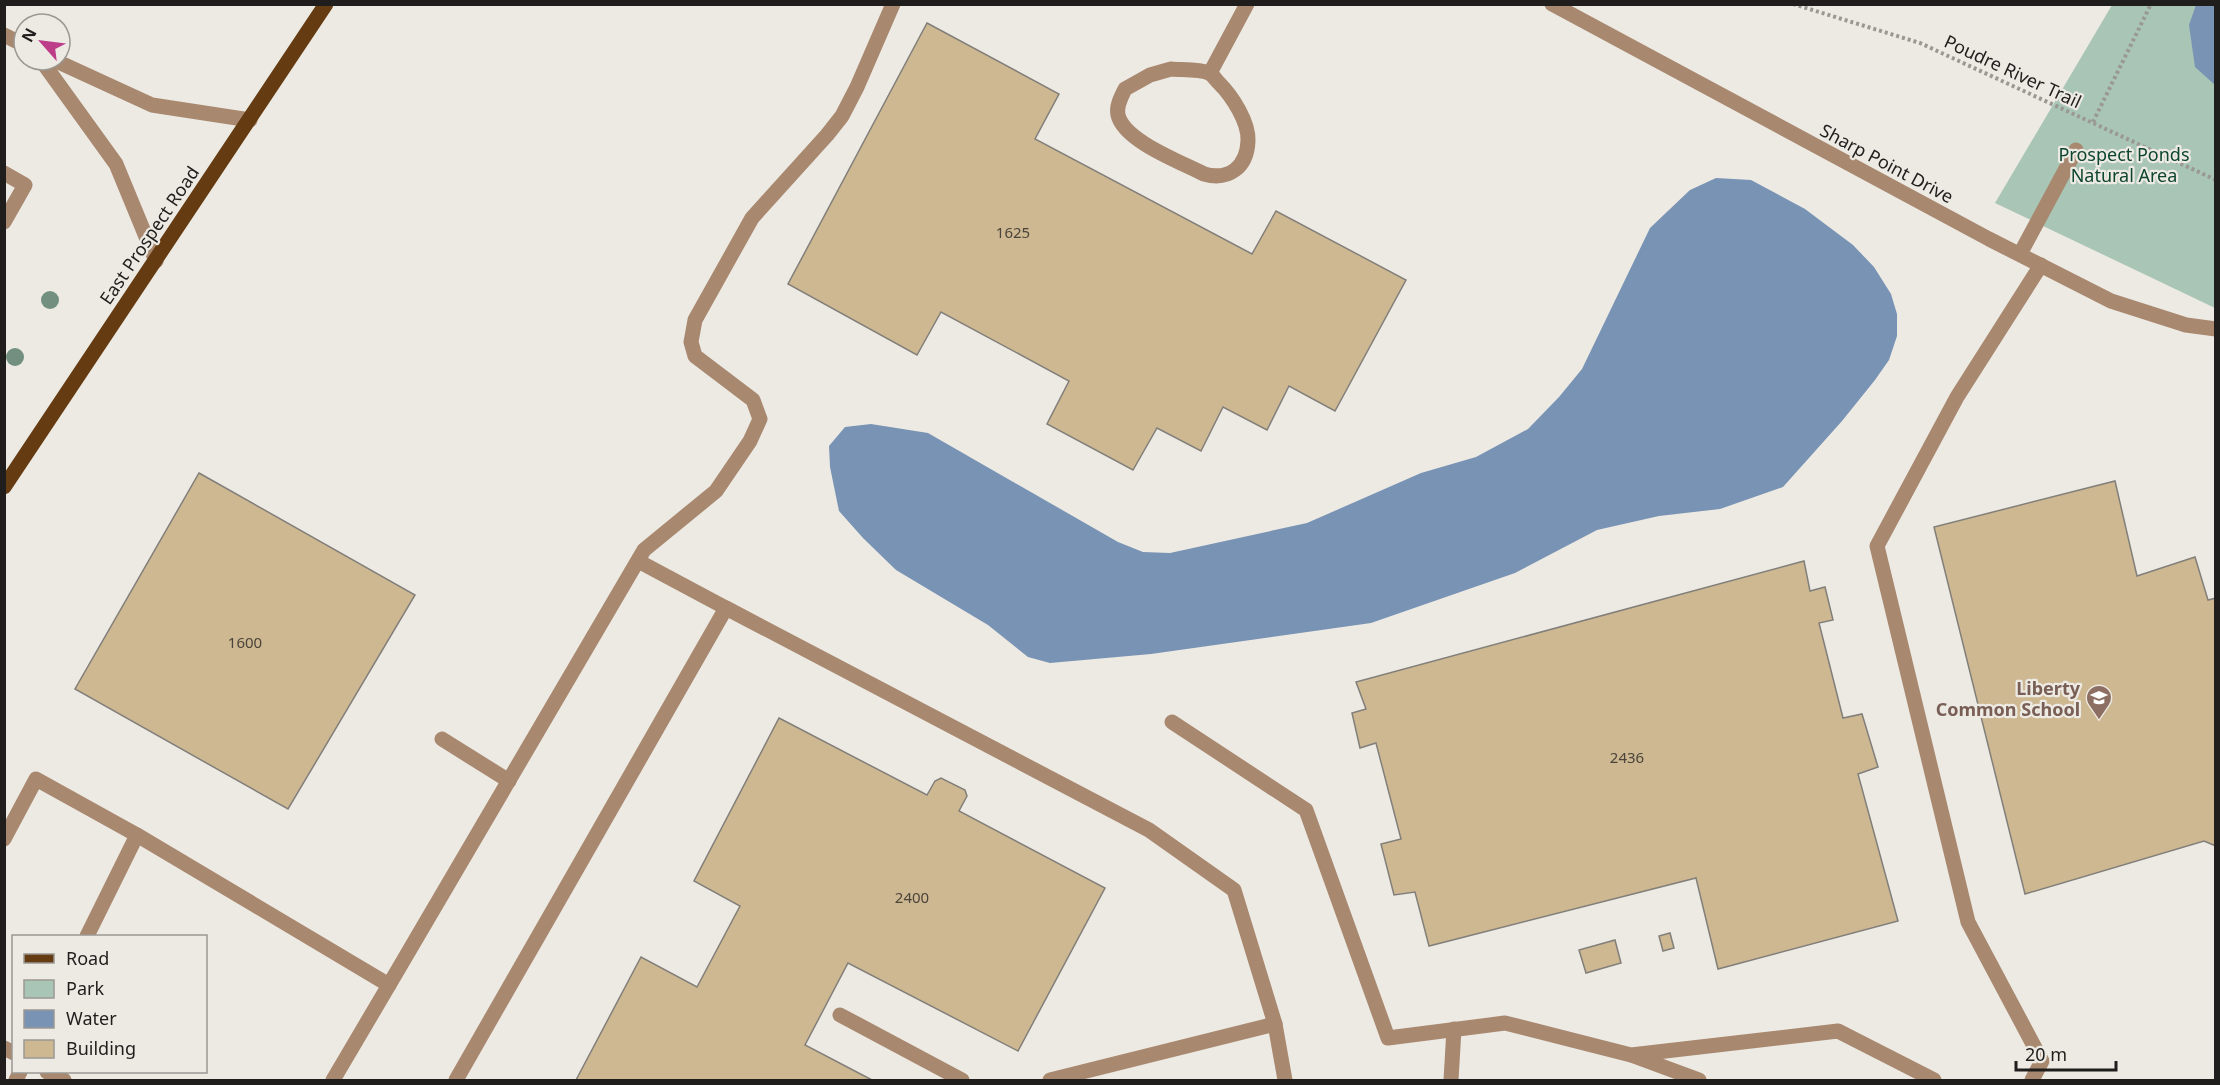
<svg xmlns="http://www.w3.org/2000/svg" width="2220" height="1085" font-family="'Noto Sans',sans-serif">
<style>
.green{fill:#a9c5b5}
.water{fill:#7993b4}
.building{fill:#ceb892;stroke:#827f7a;stroke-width:1.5}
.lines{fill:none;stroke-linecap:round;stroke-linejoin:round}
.path{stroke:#9a9893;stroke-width:4;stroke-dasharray:3 3;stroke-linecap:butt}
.service{stroke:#a8886f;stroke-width:15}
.minor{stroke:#a8886f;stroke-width:15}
.primary{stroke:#653b12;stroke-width:15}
.tree{fill:#728f80}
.labels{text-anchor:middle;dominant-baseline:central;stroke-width:4.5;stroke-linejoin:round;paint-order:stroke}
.number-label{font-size:15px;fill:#4b443a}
.street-label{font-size:18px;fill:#1f1e1c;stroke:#edeae4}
.park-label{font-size:18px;fill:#0d452e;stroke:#edeae4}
.education-label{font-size:18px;font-weight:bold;fill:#785e54;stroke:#edeae4;text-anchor:end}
</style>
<rect width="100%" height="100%" fill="#edeae4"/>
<polygon class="green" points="2112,5 2215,5 2215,308 1995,203"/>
<g class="water">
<polygon points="2196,5 2215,5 2215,85 2195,67 2189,25"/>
<polygon points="1716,178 1751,180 1805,209 1853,245 1874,267 1891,294 1897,314 1897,336 1889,360 1875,380 1842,421 1783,487 1720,509 1659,516 1597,530 1515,573 1371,623 1151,654 1050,663 1028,657 988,625 896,570 863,538 839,511 830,467 829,446 845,427 871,424 928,433 1118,542 1143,552 1170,553 1307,523 1421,473 1476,457 1528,429 1559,397 1582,369 1650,228 1690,190"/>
</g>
<g class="building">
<polygon points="927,23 1059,94 1035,139 1252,254 1276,211 1406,280 1335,411 1289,386 1267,430 1223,407 1201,451 1157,428 1133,470 1047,424 1069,381 941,312 917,355 788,284"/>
<polygon points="199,473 415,595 288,809 75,689"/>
<polygon points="2115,481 2137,576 2195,557 2208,600 2216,598 2216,846 2204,841 2025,894 1934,527"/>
<polygon points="1804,561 1810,591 1825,587 1833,620 1819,623 1843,718 1862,714 1878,767 1858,774 1898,921 1718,969 1696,878 1429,946 1415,892 1394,895 1381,844 1401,839 1376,743 1360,748 1352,713 1366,709 1356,682"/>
<polygon points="779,718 927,795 935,781 941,778 965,790 967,796 959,811 1105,888 1018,1051 848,963 805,1045 872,1080 576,1080 641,957 697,987 740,906 694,881"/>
<polygon points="1670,933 1674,948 1663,951 1659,936"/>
<polygon points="1615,940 1621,963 1586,973 1579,950"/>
</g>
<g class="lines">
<g class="path">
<polyline points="1793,4 1920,43 2216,180"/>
<polyline points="2093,122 2151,4"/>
</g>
<g class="service">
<polyline points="4,35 24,45"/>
<polyline points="41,60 116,164 156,261"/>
<polyline points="54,60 152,105 250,120"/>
<path d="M 1171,69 C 1182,70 1199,69 1209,73 C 1213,75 1216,80 1219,83 C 1232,96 1249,122 1248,141 C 1247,167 1229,181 1204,174 C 1181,162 1124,141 1118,115 C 1116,106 1121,97 1125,89 L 1150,75 Z"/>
<polyline points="1210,73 1247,4"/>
<polyline points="4,173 25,185 4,222"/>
<polyline points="2020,254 2076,150"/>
<polyline points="638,561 726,608"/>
<polyline points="1172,722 1306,810 1388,1038 1505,1023 1631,1055 1838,1031 1934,1080"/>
<polyline points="442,739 509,781"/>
<polyline points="137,835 389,985 333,1080"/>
<polyline points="4,839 36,779 137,835 87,936"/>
<polyline points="389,985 644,550 716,491 750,441 760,419 753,400 695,356 691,342 695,320 752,218 827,135 842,116 857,87 893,4"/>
<polyline points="840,1015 962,1080"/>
<polyline points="1634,1056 1699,1080"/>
<polyline points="16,1080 20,1072"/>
<polyline points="456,1080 726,608 1149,830 1234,890 1275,1024 1285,1080"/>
<polyline points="1050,1080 1275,1024"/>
<polyline points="1451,1080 1454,1029"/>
<polyline points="2032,1080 2042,1061 1968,922 1877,546 1957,397 2041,265"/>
</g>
<g class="minor">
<polyline points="1552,4 1989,239 2111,301 2186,325 2216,329"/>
<polyline points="4,1048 14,1053"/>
<polyline points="47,1072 64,1080"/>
</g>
<polyline class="primary" points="4,487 326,4"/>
</g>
<g class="tree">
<circle cx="50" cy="300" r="9"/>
<circle cx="15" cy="357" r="9"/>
</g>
<defs>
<symbol id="school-pin" viewBox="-11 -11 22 30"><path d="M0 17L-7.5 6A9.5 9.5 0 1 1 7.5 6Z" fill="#8d6e63" stroke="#edeae4"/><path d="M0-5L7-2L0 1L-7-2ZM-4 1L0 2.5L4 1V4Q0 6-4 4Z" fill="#fff"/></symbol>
</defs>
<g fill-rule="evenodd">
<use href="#school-pin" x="2084" y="683" width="30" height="40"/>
</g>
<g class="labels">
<g class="number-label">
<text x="1013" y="232">1625</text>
<text x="245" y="642">1600</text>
<text x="1627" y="757">2436</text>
<text x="912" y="897">2400</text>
</g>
<g class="street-label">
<text transform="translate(2013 71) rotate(25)">Poudre River Trail</text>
<text transform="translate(1887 163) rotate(28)">Sharp Point Drive</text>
<text transform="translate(149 235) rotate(-56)">East Prospect Road</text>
</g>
<g class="park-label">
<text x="2124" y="154">Prospect Ponds<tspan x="2124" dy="21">Natural Area</tspan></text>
</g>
<g class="education-label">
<text x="2080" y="688">Liberty<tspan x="2080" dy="21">Common School</tspan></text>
</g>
</g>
<rect width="2220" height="1085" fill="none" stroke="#1f1e1c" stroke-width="12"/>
<rect x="12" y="935" width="195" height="138" fill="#edeae4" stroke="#9b9894" stroke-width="1.5"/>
<rect x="24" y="954" width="30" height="9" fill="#653b12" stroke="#9b9894" stroke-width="1.5"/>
<text x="66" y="965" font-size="18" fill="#1f1e1c">Road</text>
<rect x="24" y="980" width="30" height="18" fill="#a9c5b5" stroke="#9b9894" stroke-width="1.5"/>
<text x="66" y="995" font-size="18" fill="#1f1e1c">Park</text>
<rect x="24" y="1010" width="30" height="18" fill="#7993b4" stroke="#9b9894" stroke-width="1.5"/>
<text x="66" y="1025" font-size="18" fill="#1f1e1c">Water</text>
<rect x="24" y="1040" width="30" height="18" fill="#ceb892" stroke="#9b9894" stroke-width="1.5"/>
<text x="66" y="1055" font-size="18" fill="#1f1e1c">Building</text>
<g transform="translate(42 42) rotate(298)"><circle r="28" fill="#edeae4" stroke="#9b9894" stroke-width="1.5"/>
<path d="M0-4.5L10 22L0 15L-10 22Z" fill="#bd3d88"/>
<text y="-9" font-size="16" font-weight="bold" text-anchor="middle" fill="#1f1e1c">N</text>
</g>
<path d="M2016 1061v9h100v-9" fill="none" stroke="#1f1e1c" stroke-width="3"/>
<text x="2025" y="1061" font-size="18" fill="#1f1e1c" stroke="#edeae4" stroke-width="4.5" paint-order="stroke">20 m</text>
</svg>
